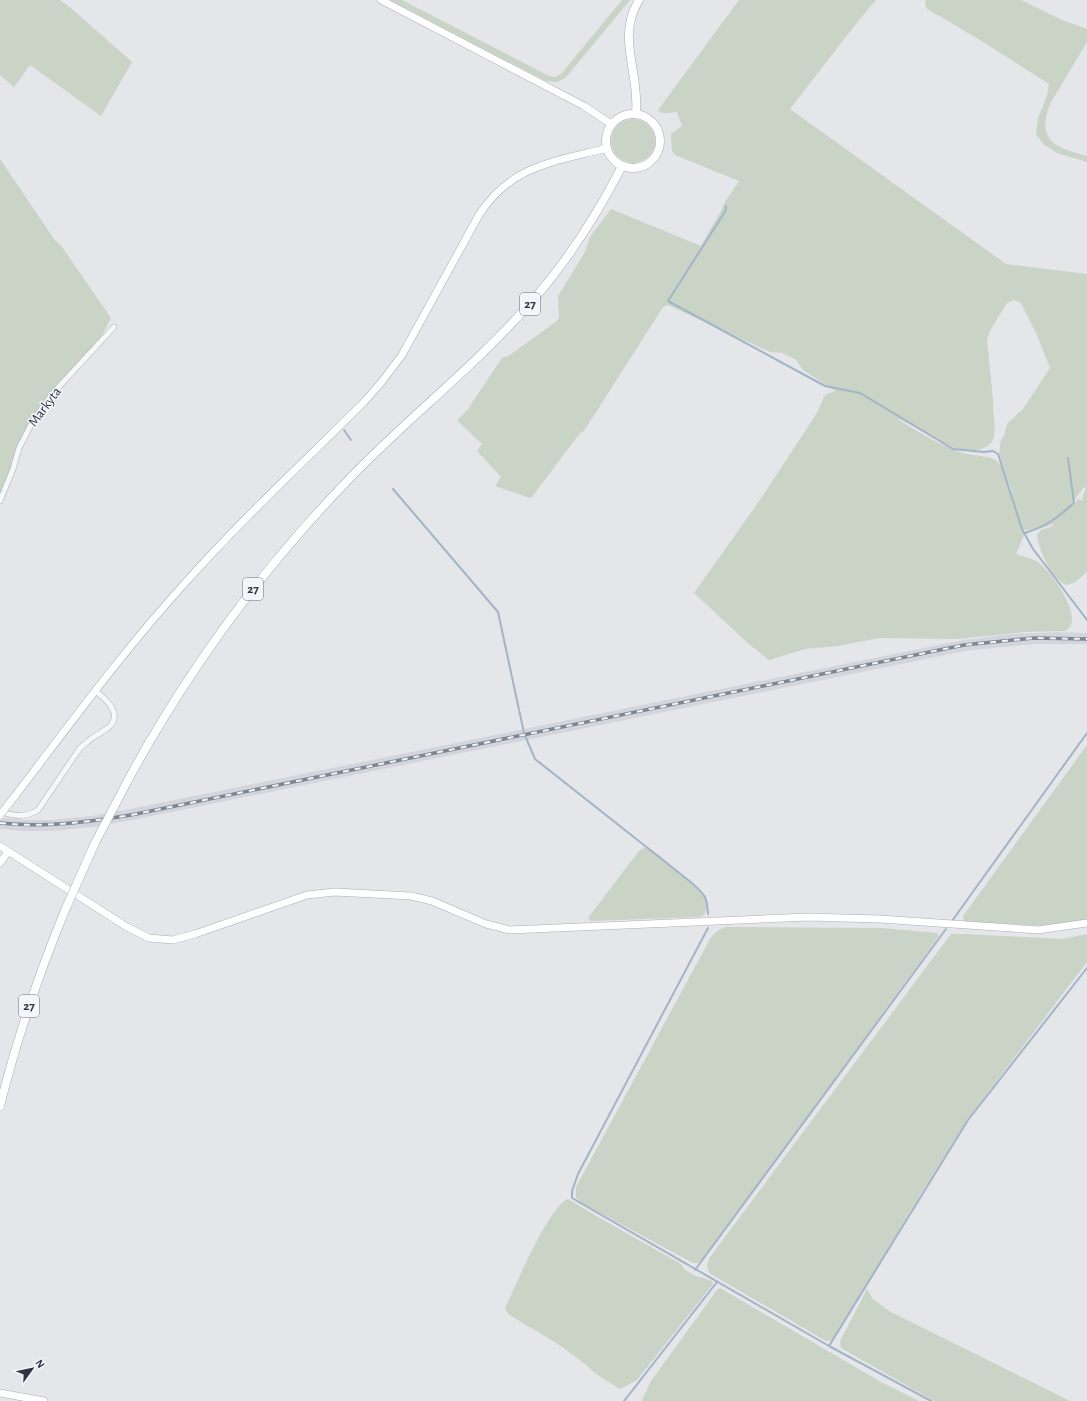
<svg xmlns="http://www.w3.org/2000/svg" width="1087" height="1401" font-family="'Alegreya Sans',sans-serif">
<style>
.built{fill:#d2d6dc}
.green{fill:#c9d3c6;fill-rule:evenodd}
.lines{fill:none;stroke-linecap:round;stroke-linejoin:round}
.stream{stroke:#a3b4c6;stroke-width:2}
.street-casing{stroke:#a9adb4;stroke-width:6}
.secondary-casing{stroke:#a9adb4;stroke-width:8}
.primary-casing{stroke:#a5abb5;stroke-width:9}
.street{stroke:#f6f7f9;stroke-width:5}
.secondary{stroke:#fff;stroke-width:7}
.primary{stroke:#fff;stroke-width:8}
.rail-casing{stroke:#7f8692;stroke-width:3.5}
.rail{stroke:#f4f5f8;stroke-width:2;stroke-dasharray:6;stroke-linecap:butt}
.secondary-bridge-casing{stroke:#a9adb4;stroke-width:8;stroke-linecap:butt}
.primary-bridge-casing{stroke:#a5abb5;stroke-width:9;stroke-linecap:butt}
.secondary-bridge{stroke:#fff;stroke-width:7}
.primary-bridge{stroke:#fff;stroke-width:8}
.labels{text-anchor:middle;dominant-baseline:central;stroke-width:3;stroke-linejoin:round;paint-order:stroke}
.shield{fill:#f4f5f8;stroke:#696e78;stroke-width:1}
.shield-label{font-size:13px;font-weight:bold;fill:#2d3441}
.street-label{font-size:14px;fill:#2d3441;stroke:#f4f5f8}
</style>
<rect width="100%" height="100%" fill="#e4e6ea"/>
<polygon class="built" points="1057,632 1087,633 1087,644 1034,644 965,651 132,820 93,827 53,831 26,831 0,829 0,818 27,820 52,820 92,816 130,809 963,640 1011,634"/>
<g class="green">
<polygon points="0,0 60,0 72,9 132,62 101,116 30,65 14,87 0,75"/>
<path d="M 390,0 L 402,0 L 549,76 L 555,77 L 561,74 L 622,0 L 630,0 L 568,75 C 561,82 556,83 546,81 Z"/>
<path d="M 739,0 L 876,0 L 859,20 L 790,109 L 1006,264 L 1087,274 L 1087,572 L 1075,582 L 1067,585 C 1051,580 1039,550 1037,535 L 1041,530 L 1053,526 L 1052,524 C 1043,528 1033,533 1023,529 L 1025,533 L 1016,554 C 1023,557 1032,558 1039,563 C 1051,572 1087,620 1065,631 L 1025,632 L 957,639 L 879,638 L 838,646 L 805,649 L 769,660 L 749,644 L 694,593 L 762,497 L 817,413 L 825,395 L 835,391 L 803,370 L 796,360 L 791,357 L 782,353 L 770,352 L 668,305 L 663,307 L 584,431 L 580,433 L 532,497 L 530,498 L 495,486 L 501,477 L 477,451 L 482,444 L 459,422 L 457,421 L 468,409 L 502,358 L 510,355 L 557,321 L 559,317 L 558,296 L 585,252 L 590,237 L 611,209 L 701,246 L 722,209 L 723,205 L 739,181 L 675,155 L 672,151 L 671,134 L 682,126 L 677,112 C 669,112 664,116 658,110 ZM 1014,300 L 1021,303 L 1037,335 L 1050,368 L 1023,409 L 1007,424 L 1004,436 L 1001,440 L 999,454 L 1011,489 L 1017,515 C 1010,499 1010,477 999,463 C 994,456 975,456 967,454 C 948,450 913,429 896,418 C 920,426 955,459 981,449 C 986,447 990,445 993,440 C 997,429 992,412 993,400 L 987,339 L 991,329 L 1007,303 ZM 1084,487 L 1086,489 L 1082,498 L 1083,501 L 1078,499 L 1074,505 L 1069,507 Z"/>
<path d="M 927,0 L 1021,0 L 1062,20 L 1087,29 L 1087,42 L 1050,104 C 1036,142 1056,147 1087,156 L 1087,162 L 1057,153 L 1043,144 L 1036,134 L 1038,118 L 1047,96 L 1049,84 L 975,37 L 926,8 L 925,1 Z"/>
<circle cx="633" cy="141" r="22"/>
<polygon points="0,159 54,239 62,247 111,318 95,349 61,386 28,430 0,501"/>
<polygon points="1087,745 1087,920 1048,926 966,922 964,920 963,916"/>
<polygon points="644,848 651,849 695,885 702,893 707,902 707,908 704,915 699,917 591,921 588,918 639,851"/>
<path d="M 727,927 L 882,928 L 937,933 L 939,936 L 702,1261 L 697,1263 L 693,1263 L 580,1202 L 576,1198 L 576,1187 L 710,939 C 715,932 719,929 727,927 Z"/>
<path d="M 951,934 L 965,934 L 1063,939 L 1087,934 L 1087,962 L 967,1120 L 917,1200 L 837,1335 C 834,1339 831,1341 826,1341 L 709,1273 L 707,1266 L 710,1257 Z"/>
<path d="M 568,1199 L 596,1216 L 681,1264 C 688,1276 701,1277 712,1281 L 713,1284 L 637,1380 L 620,1389 L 596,1374 L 585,1364 L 558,1344 L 508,1314 L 505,1308 L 507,1304 C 517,1283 549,1206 568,1199 Z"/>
<polygon points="720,1288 881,1382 919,1401 643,1401 642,1400 651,1381 717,1290"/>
<polygon points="867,1289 872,1298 889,1311 1070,1401 934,1401 927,1397 841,1348 840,1341"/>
</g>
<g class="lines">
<g class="stream">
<polyline points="726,206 726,210 668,301 825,386 860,393 953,449 984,452 993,451 998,454 1022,529 1033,549 1087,620"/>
<polyline points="344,430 351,440"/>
<path d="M 393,489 L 498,612 L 524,733 L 535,759 L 692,883 C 705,895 707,896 708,914"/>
<path d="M 1025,533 C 1047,526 1057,518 1074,503 L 1068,458"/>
<polyline points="952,921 1087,733"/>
<polyline points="708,928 578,1174 572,1191 572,1198 829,1346"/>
<polyline points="695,1270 946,929"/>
<polyline points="624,1401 717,1282"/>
<polyline points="931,1401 829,1346 968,1120 1087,968"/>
</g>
<defs>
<g id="street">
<polyline points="0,501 13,469 19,448 34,419 54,392 114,327"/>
<path d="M 1,812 C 15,816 25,818 38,810 L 80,748 C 84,745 88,741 92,738 C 103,731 121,724 112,708 C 108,701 101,696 96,691"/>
</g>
<g id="secondary">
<polyline points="381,0 584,106 611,124"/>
<path d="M 15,796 C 70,724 124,650 185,583 C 242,519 304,462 364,402 L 380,384 L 402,355 L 479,215 C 511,165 554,162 607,148"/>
<polyline points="0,846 127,927 149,938 173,940 195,934 307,895 335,892 411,896 432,901 486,924 510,930 808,917 880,919 1038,930 1087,923"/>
<polyline points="0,863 8,852"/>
<polyline points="0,1393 44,1401"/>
</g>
<g id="primary">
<path d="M 636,113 C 640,74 616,37 639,0"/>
<circle cx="633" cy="141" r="27"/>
<path d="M 127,782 C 188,669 264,566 354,474 C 410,417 473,367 526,308 C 565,265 596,217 622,166"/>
<path d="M 0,1106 C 17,1038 39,973 66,908"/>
</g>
</defs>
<use href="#street" class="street-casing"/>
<use href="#secondary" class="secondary-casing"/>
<use href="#primary" class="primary-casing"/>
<use href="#street" class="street"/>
<use href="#secondary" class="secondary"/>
<use href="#primary" class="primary"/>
<defs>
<path id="rail" d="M 0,823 C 44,828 87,822 131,815 L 964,645 L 1034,638 L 1087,639"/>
</defs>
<use href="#rail" class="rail-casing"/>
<use href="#rail" class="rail"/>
<defs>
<polyline id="secondary-bridge" points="0,815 15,796"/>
<polyline id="primary-bridge" points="66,908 95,843 127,782"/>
</defs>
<use href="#secondary-bridge" class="secondary-bridge-casing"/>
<use href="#primary-bridge" class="primary-bridge-casing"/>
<use href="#secondary-bridge" class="secondary-bridge"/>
<use href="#primary-bridge" class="primary-bridge"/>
</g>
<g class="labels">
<g class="shield">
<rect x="520" y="293" width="20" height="22" rx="3"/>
<rect x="243" y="578" width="20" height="22" rx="3"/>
<rect x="19" y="995" width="20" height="22" rx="3"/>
</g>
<g class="shield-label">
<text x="530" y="304">27</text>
<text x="253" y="589">27</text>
<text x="29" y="1006">27</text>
</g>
<g class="street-label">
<text transform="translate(45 407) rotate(-53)">Markyta</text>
</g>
</g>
<g transform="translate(32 1369) rotate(57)" stroke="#f4f5f8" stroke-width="3" paint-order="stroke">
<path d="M0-3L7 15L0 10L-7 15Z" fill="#2d3441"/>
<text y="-6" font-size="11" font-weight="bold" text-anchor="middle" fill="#2d3441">N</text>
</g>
</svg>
